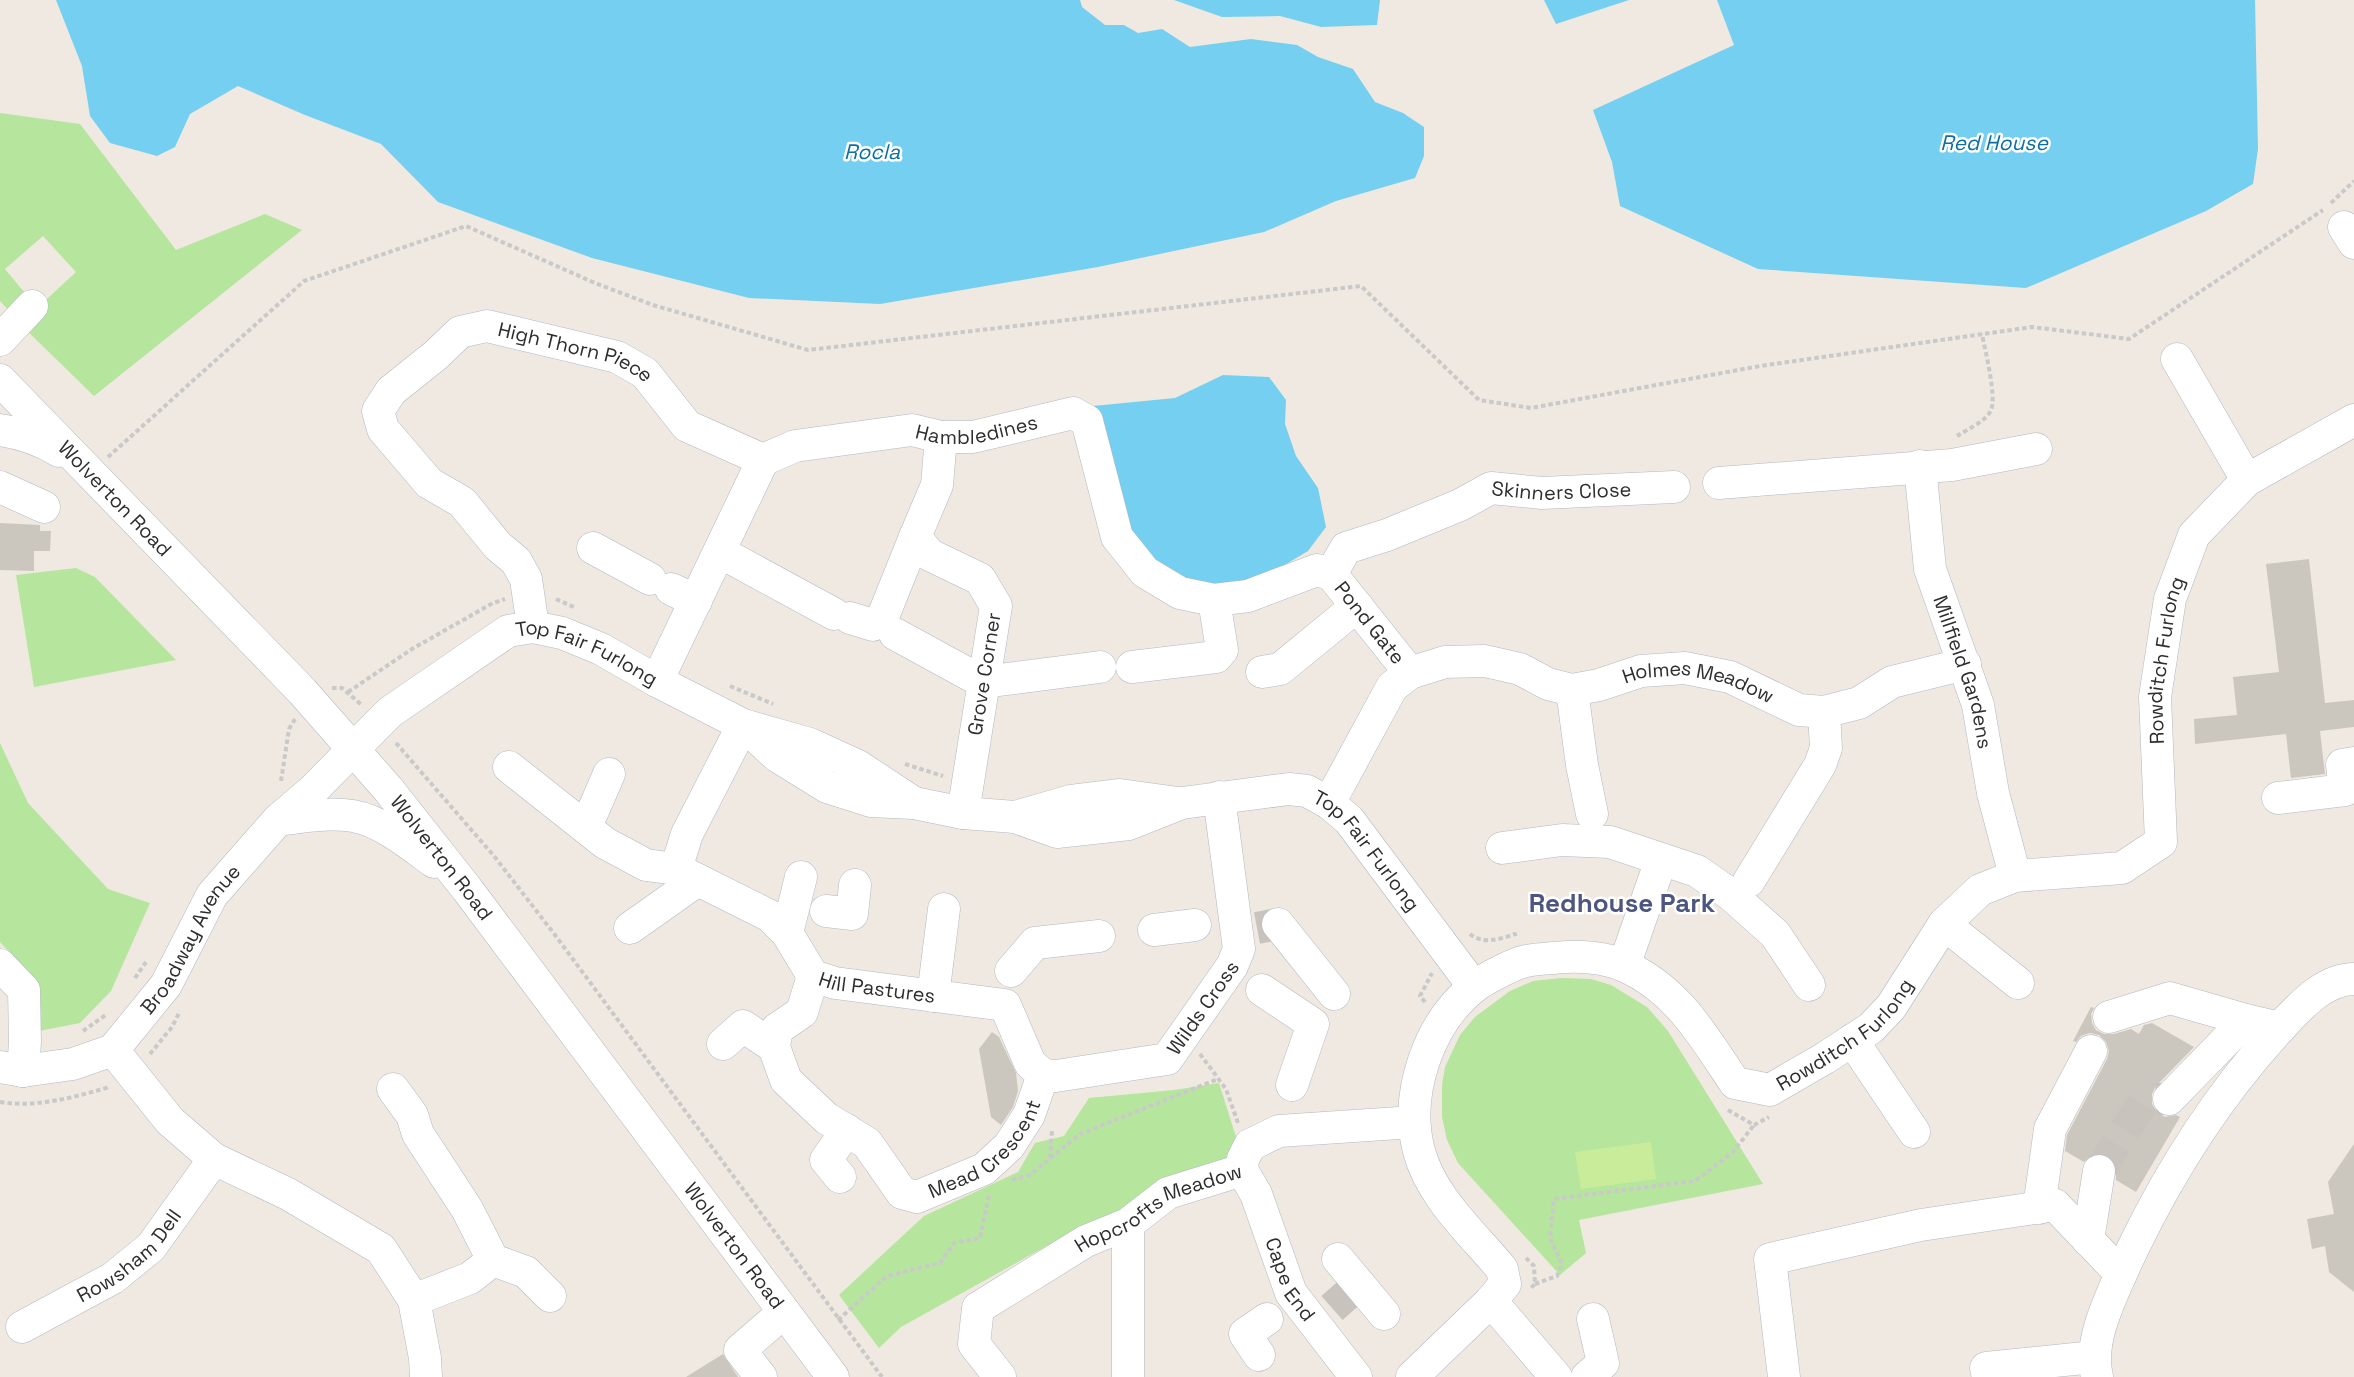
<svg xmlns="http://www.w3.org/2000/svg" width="2354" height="1377" font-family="'Space Grotesk',sans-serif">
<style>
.green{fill:#b6e59e}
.pitch{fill:#c9ec9a}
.water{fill:#75cff0}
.building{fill:#cbc7bf}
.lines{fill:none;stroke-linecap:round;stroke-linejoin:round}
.minor-tunnel{stroke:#c8c4bd;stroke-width:32;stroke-dasharray:32 16;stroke-linecap:butt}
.minor-casing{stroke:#b4b7c1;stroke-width:33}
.path{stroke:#c9c9c9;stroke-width:4;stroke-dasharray:4.5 3;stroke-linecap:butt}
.minor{stroke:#fff;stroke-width:32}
.labels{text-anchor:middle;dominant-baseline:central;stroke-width:5;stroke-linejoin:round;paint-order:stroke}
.street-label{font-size:20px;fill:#2e2e2e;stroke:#fff}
.water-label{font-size:21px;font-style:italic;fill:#0d6fa3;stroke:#fff}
.district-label{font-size:26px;font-weight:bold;fill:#4d5680;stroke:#fff}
</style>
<rect width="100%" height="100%" fill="#efe9e1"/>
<g class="green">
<polygon points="0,113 80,124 176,250 265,214 302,230 94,396 20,324 76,272 43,236 5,269 30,299 14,316 0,301"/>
<polygon points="76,568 95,577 176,660 34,687 16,575"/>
<polygon points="0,743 28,803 108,889 150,903 111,991 80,1023 39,1031 37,982 0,942"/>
<polygon points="1561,978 1591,979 1611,985 1647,1007 1668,1031 1763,1184 1579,1220 1586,1253 1560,1275 1458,1163 1447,1140 1442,1117 1442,1085 1445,1067 1460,1035 1475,1017 1510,991 1533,981"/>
<polygon points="1219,1083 1243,1159 1088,1223 901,1327 879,1348 839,1295 924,1216 1018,1172 1035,1143 1064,1136 1089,1098 1174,1090"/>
</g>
<polygon class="pitch" points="1651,1142 1656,1179 1581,1189 1575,1152"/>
<g class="water">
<polygon points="56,0 1080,0 1082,7 1105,25 1124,25 1138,33 1162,29 1190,47 1251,39 1297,45 1318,57 1353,69 1375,102 1403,113 1424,127 1424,156 1415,178 1336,201 1264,232 1098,267 880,304 749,298 592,258 438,202 381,144 305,115 238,86 190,114 175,147 157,156 110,143 90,116 82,66"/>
<polygon points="1174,0 1380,0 1377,25 1321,27 1280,16 1222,17"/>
<polygon points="1544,0 1629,0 1556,24"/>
<polygon points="1717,0 2255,0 2258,149 2253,184 2206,211 2026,288 1758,269 1620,206 1612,162 1593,110 1734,45"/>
<polygon points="1223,375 1269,377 1286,400 1285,424 1296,456 1318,488 1326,527 1308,551 1253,584 1195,592 1151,569 1113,510 1093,406 1175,398"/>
</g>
<g class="building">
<polygon points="0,523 40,525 40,531 51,531 50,551 34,551 34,571 0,570"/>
<polygon points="2309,559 2325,703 2354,700 2354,727 2320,731 2325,774 2291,778 2286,734 2195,744 2194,719 2237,715 2233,677 2279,672 2266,564"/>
<polygon points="2091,1007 2094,1008 2091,1014 2092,1023 2096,1030 2104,1034 2114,1034 2131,1029 2139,1034 2144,1025 2152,1023 2194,1047 2156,1086 2152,1094 2152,1104 2157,1112 2165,1117 2176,1115 2180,1117 2136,1192 2116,1180 2116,1165 2110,1157 2102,1153 2093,1154 2084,1162 2065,1151 2067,1135 2107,1059 2109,1051 2106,1042 2099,1035 2090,1033 2081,1036 2076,1042 2073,1041"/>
<polygon points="992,1032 999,1037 1016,1073 1018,1091 1013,1107 1001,1125 991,1117 979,1049"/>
<polygon points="2354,1144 2354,1292 2329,1272 2325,1246 2312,1249 2307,1219 2334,1214 2328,1182"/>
<polygon points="723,1354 738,1377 686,1377"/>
</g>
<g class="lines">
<g class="minor-tunnel">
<polyline points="1257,928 1278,924"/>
<polyline points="2099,1171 2145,1099 2169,1099"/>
<polyline points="1332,1308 1349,1293"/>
</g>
<defs>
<g id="minor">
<polyline points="2344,227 2354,243"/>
<polyline points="0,340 32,306"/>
<polyline points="2177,359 2247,480"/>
<path id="s1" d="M 0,380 L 302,691 L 388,789 L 467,889 L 833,1377"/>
<path d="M 0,430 C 22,433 40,439 59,451"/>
<polyline points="941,437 937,485 915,537 930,555 980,579 996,606 963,813"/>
<path id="s2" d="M 1920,466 L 1930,569 L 1978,705 L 1993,793 L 2015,876"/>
<polyline points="1719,483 1952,465 2036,449"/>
<polyline points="0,487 44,507"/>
<polyline points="593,548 650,579"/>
<polyline points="720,552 834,614"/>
<path id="s3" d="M 1331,574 L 1346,548 L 1387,535 L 1460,505 L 1491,488 L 1542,493 L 1674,487"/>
<polyline points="671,589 696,601"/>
<polyline points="850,618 873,625 882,619 915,537"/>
<path id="s4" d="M 533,627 L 526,579 L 516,561 L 498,546 L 462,502 L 429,483 L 383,429 L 378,411 L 391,391 L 436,355 L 460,332 L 487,326 L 617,357 L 645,373 L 687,426 L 763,460"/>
<polyline points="895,634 983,682 1100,667"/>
<polyline points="1132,667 1216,657 1222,650 1214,600"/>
<polyline points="1262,672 1280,669 1357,606"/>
<path id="s5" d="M 1410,673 L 1445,662 L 1485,661 L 1520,669 L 1548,684 L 1572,690 L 1599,685 L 1641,671 L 1685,668 L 1730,677 L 1799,710 L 1824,712 L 1859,703 L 1892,682 L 1965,664"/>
<path id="s6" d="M 657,681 L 763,460 L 795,446 L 912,430 L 941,437 L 973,437 L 1073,413 L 1087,421 L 1117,537 L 1145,572 L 1180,593 L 1214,600 L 1248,596 L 1317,570 L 1331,574 L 1410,673 L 1392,687 L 1329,803"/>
<polyline points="1572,690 1582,765 1592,814"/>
<path id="s7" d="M 749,730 L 777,756 L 827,787 L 871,801 L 914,803 L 963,813 L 1015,817 L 1057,832 L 1129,824 L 1182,803 L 1289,789 L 1307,791 L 1329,803 L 1349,820 L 1474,987"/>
<path id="s8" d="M 509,767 L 605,843 L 646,865 L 676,869 L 770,916 L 787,933 L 813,976 L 835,983 L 1005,1005 L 1030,1063 L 1043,1075"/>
<polyline points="2278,798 2345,790 2342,765 2354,763"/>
<polyline points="1015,817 1071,801 1120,795 1178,803"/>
<path d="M 278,820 C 303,817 328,812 353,816 C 382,821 411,845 434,862"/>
<polyline points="586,827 609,774"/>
<polyline points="1502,848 1562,840 1610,842 1697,871 1730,894 1775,934 1809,985"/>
<polyline points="676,869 687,834 743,725"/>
<polyline points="1749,881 1820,765 1826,748 1824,712"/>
<polyline points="826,911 852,914 855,885"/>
<polyline points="1278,924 1334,994"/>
<polyline points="1944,924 2018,983"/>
<polyline points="630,928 698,880"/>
<polyline points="1154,930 1195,925"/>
<polyline points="787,933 801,877"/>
<polyline points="0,965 24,990 25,1042 23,1071"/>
<polyline points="1624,966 1661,860"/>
<polyline points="1011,971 1035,943 1099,936"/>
<path id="s9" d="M 813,976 L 802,1012 L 777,1029 L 774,1047 L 786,1080 L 826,1118 L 867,1143 L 902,1193 L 917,1197 L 984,1169 L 1009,1146 L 1029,1115 L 1043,1075"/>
<polyline points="1262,990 1313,1024 1292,1085"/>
<polyline points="933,996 944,909"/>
<polyline points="2109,1017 2170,998 2246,1020"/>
<polyline points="1852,1040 1914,1132"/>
<polyline points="723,1044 743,1026 774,1047"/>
<polyline points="113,1050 170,1121 214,1159 288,1194 381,1249 414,1300 425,1358 426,1377"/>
<path id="s10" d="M 0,1067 L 23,1071 L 73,1064 L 113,1050 L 166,985 L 212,895 L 278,820 L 312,791 L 390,712 L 508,631 L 533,627 L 562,633 L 601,649 L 657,681 L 743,725 L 810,744 L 858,766 L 914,803"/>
<path id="s11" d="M 1043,1075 L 1056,1076 L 1167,1059 L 1232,966 L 1239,949 L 1219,797"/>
<polyline points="393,1089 412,1115 418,1134 467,1209 493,1260 526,1272 550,1296"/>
<polyline points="2169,1099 2246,1020 2280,1028"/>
<path id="s12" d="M 1242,1170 L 1256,1194 L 1291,1293 L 1356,1377"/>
<polyline points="840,1177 826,1160 847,1130"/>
<polyline points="2039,1208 2050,1129 2091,1051"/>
<polyline points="1128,1224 1128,1377"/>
<polyline points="2088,1240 2099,1171"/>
<polyline points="1338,1259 1384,1314"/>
<polyline points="414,1300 470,1278 493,1260"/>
<polyline points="1491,1301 1556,1377"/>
<path id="s13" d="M 22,1327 L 113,1278 L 151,1247 L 214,1159"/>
<polyline points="1259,1355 1245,1334 1267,1319"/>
<polyline points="761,1377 740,1350 784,1312"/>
<path id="s14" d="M 1000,1377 L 974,1344 L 978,1308 L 1086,1241 L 1128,1224 L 1168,1193 L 1242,1170 L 1243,1159 L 1250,1145 L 1279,1131 L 1414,1122"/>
<path id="s15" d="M 1412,1377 L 1491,1301 L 1505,1284 L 1502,1269 C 1472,1233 1431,1197 1419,1151 C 1404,1095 1428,1023 1474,987 C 1484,979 1510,966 1522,962 C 1532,959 1544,959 1554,958 C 1575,955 1605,957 1625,966 C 1679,991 1703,1036 1735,1083 L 1770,1090 L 1825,1058 L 1871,1028 L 1891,1007 L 1944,924 L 1980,890 L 2015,876 L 2122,868 L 2161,842 L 2155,697 L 2170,599 L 2194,535 L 2247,480 L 2354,420"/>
<polyline points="1587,1377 1603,1363 1593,1319"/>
<polyline points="1784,1377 1770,1259 1921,1225 2055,1205 2121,1274"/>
<polyline points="1988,1377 1986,1368 2094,1357"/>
<path d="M 2097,1377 C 2093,1360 2095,1344 2100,1327 C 2108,1300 2121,1274 2133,1248 C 2171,1169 2218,1096 2277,1031 C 2297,1010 2322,979 2354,979"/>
</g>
</defs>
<use href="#minor" class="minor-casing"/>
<g class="path">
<polyline points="2331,203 2354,181"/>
<path d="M 1957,436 C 1967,429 1986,422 1991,410 C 1997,397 1985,350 1982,334"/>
<polyline points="108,457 304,281 466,226 595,283 653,305 808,350 1361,286 1479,400 1531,408 1760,366 2032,327 2129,339 2323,210"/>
<polyline points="556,599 576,608"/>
<polyline points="730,686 773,704"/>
<polyline points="332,688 342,688 363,706"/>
<polyline points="348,692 412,649 493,603 505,599"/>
<polyline points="396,743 494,856 555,935 882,1377"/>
<polyline points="905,764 943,776"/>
<polyline points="281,781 289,729 295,719"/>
<path d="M 1470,934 C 1483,945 1501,939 1515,934 L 1516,938"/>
<polyline points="135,978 146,962"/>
<polyline points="1425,1002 1420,996 1432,973"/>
<polyline points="83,1031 107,1014"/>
<polyline points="150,1054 172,1027 180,1011"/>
<polyline points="1200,1054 1226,1089 1238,1123"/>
<path d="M 0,1102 C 38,1108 74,1097 110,1087"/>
<polyline points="1728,1110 1754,1125 1769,1117"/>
<polyline points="1050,1158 1052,1130"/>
<polyline points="1012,1180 1030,1175 1080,1134 1218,1079"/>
<polyline points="1526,1258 1534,1266 1535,1284 1531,1288"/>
<polyline points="1535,1284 1557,1276 1562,1264 1550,1238 1554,1199 1695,1181 1733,1152 1754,1125"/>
<polyline points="838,1320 887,1276 940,1263 954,1243 980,1238 989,1195"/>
</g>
<use href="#minor" class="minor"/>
</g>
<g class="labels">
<g class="street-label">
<text stroke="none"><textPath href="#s4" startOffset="512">High Thorn Piece</textPath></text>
<text stroke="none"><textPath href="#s6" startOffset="464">Hambledines</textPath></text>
<text stroke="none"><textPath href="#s3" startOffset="258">Skinners Close</textPath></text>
<text stroke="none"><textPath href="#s1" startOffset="165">Wolverton Road</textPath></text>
<text stroke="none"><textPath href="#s6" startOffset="1004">Pond Gate</textPath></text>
<text stroke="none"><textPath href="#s10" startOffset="784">Top Fair Furlong</textPath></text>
<text stroke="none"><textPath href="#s15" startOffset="1502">Rowditch Furlong</textPath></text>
<text stroke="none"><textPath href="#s2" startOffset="212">Millfield Gardens</textPath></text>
<text transform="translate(984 674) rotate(-81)">Grove Corner</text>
<text stroke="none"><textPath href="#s5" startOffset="300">Holmes Meadow</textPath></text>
<text stroke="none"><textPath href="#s7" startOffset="674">Top Fair Furlong</textPath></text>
<text stroke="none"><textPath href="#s1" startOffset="651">Wolverton Road</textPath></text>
<text stroke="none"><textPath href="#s10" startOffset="252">Broadway Avenue</textPath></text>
<text stroke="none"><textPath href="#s8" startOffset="444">Hill Pastures</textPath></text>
<text stroke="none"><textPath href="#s11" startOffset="188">Wilds Cross</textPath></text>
<text stroke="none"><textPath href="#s15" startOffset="926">Rowditch Furlong</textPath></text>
<text stroke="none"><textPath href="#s9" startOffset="387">Mead Crescent</textPath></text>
<text stroke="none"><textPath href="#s14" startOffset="286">Hopcrofts Meadow</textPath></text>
<text stroke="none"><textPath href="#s1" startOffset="1137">Wolverton Road</textPath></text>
<text stroke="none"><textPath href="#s13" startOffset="130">Rowsham Dell</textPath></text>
<text stroke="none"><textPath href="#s12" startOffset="120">Cape End</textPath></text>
</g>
<g class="water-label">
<text x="1994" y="142">Red House</text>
<text x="872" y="151">Rocla</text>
</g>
<g class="district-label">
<text x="1622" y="903">Redhouse Park</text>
</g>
</g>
</svg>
